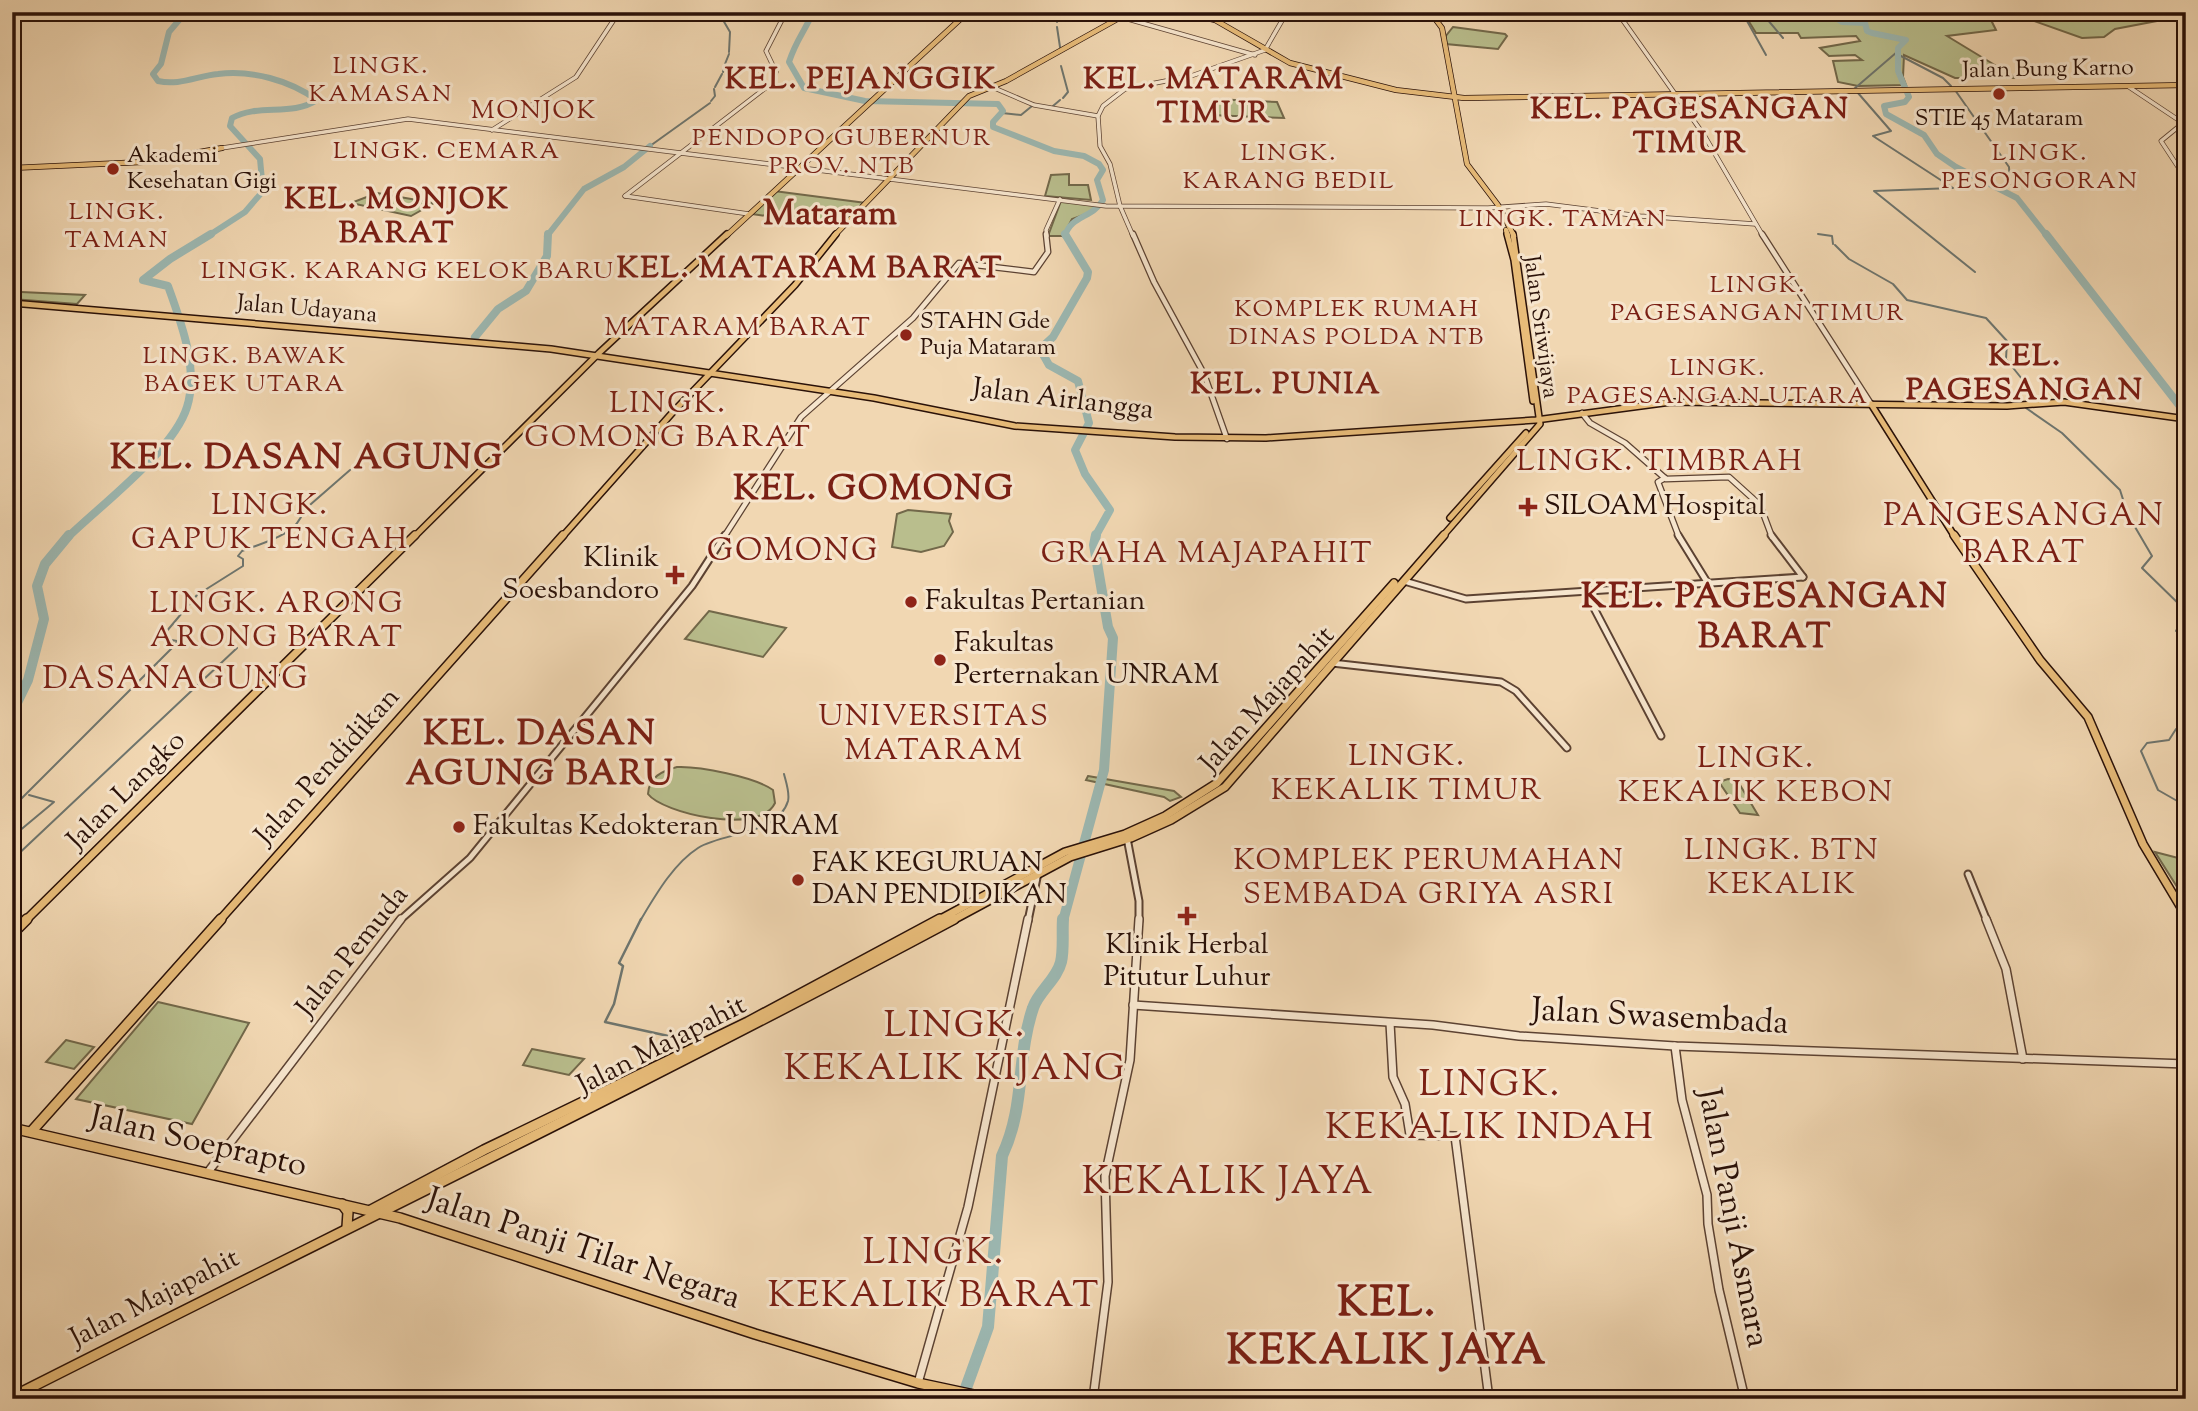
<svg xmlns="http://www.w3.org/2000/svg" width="2198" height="1411" font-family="'Sorts Mill Goudy',serif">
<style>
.green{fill:#b9be8d;stroke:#72684a;stroke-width:2}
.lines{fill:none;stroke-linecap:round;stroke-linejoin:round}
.stream-far1{stroke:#6e756e;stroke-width:2}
.stream{stroke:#6e756e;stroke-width:2.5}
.river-far3{stroke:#9cb8b2;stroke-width:6}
.river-far2{stroke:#9cb8b2;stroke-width:8}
.river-far1{stroke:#9cb8b2;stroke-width:10}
.river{stroke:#9cb8b2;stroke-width:12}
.minor-far3-casing{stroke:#5c4232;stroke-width:5}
.minor-far2-casing{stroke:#5c4232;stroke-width:7}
.minor-far1-casing{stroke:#5c4232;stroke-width:9}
.minor-casing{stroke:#5c4232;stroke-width:10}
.major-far3-casing{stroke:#2a1108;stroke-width:6}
.major-far2-casing{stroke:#2a1108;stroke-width:8}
.major-far1-casing{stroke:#2a1108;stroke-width:10}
.major-casing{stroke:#2a1108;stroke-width:12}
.minor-far3{stroke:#f6e5cd;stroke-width:3.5}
.minor-far2{stroke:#f6e5cd;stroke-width:4.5}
.minor-far1{stroke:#f6e5cd;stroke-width:5}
.minor{stroke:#f6e5cd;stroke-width:7}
.major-far3{stroke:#e8bc79;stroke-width:4.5}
.major-far2{stroke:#e8bc79;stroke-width:5}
.major-far1{stroke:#e8bc79;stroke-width:7}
.major{stroke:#e8bc79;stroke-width:9}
.poi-dot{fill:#8f2418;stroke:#f6e5cd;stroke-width:2.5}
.labels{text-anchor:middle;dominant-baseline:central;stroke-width:6;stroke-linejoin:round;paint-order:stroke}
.far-street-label{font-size:23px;fill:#2a1108;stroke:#f6e5cd}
.far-poi-label{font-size:23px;fill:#2a1108;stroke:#f6e5cd;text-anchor:start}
.far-neighbourhood-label{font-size:24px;letter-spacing:2px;fill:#7a1f14;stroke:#f6e5cd}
.far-quarter-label{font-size:26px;letter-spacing:2px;fill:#7a1f14;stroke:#f6e5cd}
.street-label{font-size:28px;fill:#2a1108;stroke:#f6e5cd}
.poi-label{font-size:28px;fill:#2a1108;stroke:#f6e5cd;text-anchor:start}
.far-district-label{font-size:30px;font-weight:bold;letter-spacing:2px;fill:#7a1f14;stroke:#f6e5cd}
.neighbourhood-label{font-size:30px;letter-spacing:2px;fill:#7a1f14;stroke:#f6e5cd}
.quarter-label{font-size:32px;letter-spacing:2px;fill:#7a1f14;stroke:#f6e5cd}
.near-street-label{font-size:33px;fill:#2a1108;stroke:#f6e5cd}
.far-town-label{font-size:35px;font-weight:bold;fill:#7a1f14;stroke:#f6e5cd}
.district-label{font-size:35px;font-weight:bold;letter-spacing:2px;fill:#7a1f14;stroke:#f6e5cd}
.near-neighbourhood-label{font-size:37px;letter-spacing:2px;fill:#7a1f14;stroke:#f6e5cd}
.near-quarter-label{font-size:38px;letter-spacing:2px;fill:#7a1f14;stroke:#f6e5cd}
.near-district-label{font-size:42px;font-weight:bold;letter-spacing:2px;fill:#7a1f14;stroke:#f6e5cd}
</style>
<rect width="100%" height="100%" fill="#f1d7b2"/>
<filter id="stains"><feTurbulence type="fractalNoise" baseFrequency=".00286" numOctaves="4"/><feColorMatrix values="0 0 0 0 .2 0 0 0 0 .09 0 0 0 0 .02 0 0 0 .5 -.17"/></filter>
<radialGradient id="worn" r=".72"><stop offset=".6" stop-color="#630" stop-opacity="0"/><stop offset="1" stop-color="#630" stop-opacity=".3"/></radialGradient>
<g class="green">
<polygon points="1743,12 1819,12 1827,16 1857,12 2175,12 2183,16 2115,29 2104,37 2082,38 2023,17 1991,20 1996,30 1947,36 2016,78 1955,78 1904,55 1903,77 1906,85 1858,86 1838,82 1833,61 1862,60 1855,55 1829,56 1820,48 1860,41 1856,36 1801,38 1798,33 1756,33"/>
<polygon points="1453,27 1505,34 1507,36 1498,49 1446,44 1445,37"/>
<polygon points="1214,99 1277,102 1284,118 1210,115"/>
<polygon points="1069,174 1069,185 1088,185 1091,200 1045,196 1051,175"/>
<polygon points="774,191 866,203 840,226 752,214"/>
<polygon points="377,193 434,203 411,216 351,203"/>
<polygon points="1061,201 1096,205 1092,212 1072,219 1063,236 1048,236"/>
<polygon points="12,292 21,292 85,295 77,304 12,299"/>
<polygon points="908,510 951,514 949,521 953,532 944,546 921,552 892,547 897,514"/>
<polygon points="709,611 786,628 763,657 685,639"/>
<path d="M 677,767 C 699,766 755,777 773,790 L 775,803 C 760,836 662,813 648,794 C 649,777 662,771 677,767 Z"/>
<polygon points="1088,776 1174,791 1181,797 1170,801 1164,797 1086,780"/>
<polygon points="1728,779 1737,780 1758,815 1740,813 1719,782"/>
<polygon points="2155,852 2186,860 2186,901"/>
<polygon points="158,1002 249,1023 192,1124 76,1099"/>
<polygon points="66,1040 94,1047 74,1069 46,1062"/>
<polygon points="532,1049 584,1059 569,1075 523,1065"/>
</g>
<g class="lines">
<g class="stream-far1">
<polyline points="728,12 723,20 730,32 729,52"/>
<polyline points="1742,12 1766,55"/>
<polyline points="1767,19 1783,38"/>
<polyline points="1057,22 1059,12"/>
<polyline points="1057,27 1060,47"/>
<polyline points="1899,55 1943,78 1951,86"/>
<polyline points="725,64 729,54"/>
<polyline points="1061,66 1068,92 1063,98"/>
<polyline points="723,72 724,66"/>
<polyline points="715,87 722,74"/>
<polyline points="1854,89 1897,52"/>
<polyline points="1955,90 2009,167 2010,184"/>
<polyline points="1858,93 1891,131 1873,136 1953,188 1874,191 1975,272"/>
<polyline points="711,101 715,96 714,89"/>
<polyline points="1053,106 1060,100"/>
<polyline points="1002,113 1021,115 1032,106"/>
<polyline points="650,146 710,103"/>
<polyline points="1818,234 1832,236 1833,244"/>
<polyline points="1835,245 1849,259 1893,284 1907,300 1986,318 2007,341 2006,359 2030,389 2026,408 2062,433 2120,490 2128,515 2152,556 2142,568 2184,609 2185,615 2176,631 2186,637"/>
<polyline points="2186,728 2176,729 2169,740 2147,743 2141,751 2158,790 2186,806"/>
<path d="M 12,808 L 176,644 L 177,641 L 161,638 L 197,595 L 243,566 L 243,559 L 238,556 L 242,551 C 262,543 298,535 303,511 L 350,470"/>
<polyline points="12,837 54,802 29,795"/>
<polyline points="12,860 237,648"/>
<path d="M 640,921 C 655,896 673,864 698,848 C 723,832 778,835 788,801 C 790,793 786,782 784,774"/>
</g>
<polyline class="stream" points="641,919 619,963 623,966 614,1004 605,1022 691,1041"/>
<g class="river-far3">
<path d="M 186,12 L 169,32 L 161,64 L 153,74 L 158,81 C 179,86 197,76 218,74 C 252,70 289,80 317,100 C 291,117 259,103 232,118 L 230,126 L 260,159 L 263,191 L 245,212 L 208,236"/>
<path d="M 813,12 C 805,31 796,40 789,62 L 804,88 L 865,101 L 998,104 L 1003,111 L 993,122 L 993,127 L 1054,151 L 1084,156 L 1099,164 L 1103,170 L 1097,180 L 1103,200 C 1093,218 1071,215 1065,236"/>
<polyline points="1851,12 1833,16 1842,22 1865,23 1867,31 1872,33 1906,40 1898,48 1898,71 1909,97 1905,102 1884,106 1886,114 1924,135 1937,154 1956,167 2017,198 2047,236"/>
<polyline points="547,236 584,189 624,167 650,146"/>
</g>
<g class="river-far2">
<polyline points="1065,234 1088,272 1087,278 1053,337 1040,349 1049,365 1078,381 1089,423 1075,450 1085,474 1110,510 1095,537"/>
<polyline points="2046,234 2186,414"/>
<polyline points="475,337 498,309 526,291 547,256 548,234"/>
<path d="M 68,537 C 102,504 174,450 187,407 C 199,369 181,322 168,286 L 143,280 L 170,259 L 211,234"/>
</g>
<g class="river-far1">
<polyline points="12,713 28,680 44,619 37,586 45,564 69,535"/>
<polyline points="1063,921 1104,770 1113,638 1108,627 1094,545 1096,535"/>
</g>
<path class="river" d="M 962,1399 L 988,1327 L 1002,1156 C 1026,1105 1016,1058 1033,1008 C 1038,992 1057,979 1061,962 C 1064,949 1062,933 1063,919"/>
<defs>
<g id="minor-far3">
<polyline points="1103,12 1255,55"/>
<polyline points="1617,12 1704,135 1763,236"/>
<polyline points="992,87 1034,105 1098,116"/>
<polyline points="2129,87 2183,123 2161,141 2186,179"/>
<polyline points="492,130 576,77 619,12"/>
<polyline points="222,148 408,119 1106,206 1488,208 1546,204 1640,216 1755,224"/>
<polyline points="625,196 772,83 776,72 766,51 786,12"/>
<polyline points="625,196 749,214"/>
<polyline points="1047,236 1046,230 1060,199"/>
<polyline points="1133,236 1120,206 1110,164 1100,146 1098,116 1103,106 1125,89 1191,76 1265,50 1287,12"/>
</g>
<g id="minor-far2">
<polyline points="1133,234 1154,282 1204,374 1227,439"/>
<polyline points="1762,234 1871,404"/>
<polyline points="1582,413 1590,423 1625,443 1666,479 1729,477 1760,505 1772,537"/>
<polyline points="1665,478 1658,482 1679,537"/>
<polyline points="724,537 801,417 913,318 959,263 1034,272 1048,252 1046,234"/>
</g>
<g id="minor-far1">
<polyline points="1678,535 1707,582"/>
<polyline points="1771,535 1803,577"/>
<polyline points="1404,581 1466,599 1803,577"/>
<polyline points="1585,591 1661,736"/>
<polyline points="1332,663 1501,682 1516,691 1567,748"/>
<polyline points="1127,838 1139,901 1139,921"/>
<polyline points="1968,874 1987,921"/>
<polyline points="399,921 470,858 692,586 725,535"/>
<polyline points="1028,921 1038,873"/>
</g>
<g id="minor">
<polyline points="1986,919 2006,969 2023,1059"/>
<polyline points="1133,1005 1433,1025 1519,1036 1675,1046 2186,1064"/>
<polyline points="1390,1023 1393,1077 1405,1104 1410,1135 1455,1136 1489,1399"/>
<polyline points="1675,1046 1682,1100 1707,1195 1708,1224 1719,1290 1745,1399"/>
<polyline points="208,1172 401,919"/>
<polyline points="918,1383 968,1207 1028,919"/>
<polyline points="1093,1399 1108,1282 1105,1176 1130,1060 1139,919"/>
</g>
<g id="major-far3">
<polyline points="1182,12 1215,20 1290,63 1396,90 1464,98 2186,85"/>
<polyline points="1430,12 1442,28 1467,164 1498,205 1514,236"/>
<polyline points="12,168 143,162 222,148"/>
<polyline points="1506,230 1508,236"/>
<polyline points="726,236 968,12"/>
<polyline points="834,236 969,96 1006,81 1130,12"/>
</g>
<g id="major-far2">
<polyline points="1507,234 1514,260 1533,401"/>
<polyline points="12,303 551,349 874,398 1015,426 1175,437 1266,438 1536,420 1671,402 2007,406 2064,402 2186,419"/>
<polyline points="1871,404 1955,537"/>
<polyline points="1450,518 1526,433"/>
<polyline points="414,537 599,353 727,234"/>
<polyline points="562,537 673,412 795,285 836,234"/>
<polyline points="1442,537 1540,424 1513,234"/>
</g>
<g id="major-far1">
<polyline points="1954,535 2040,660 2088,717 2143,844 2186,916"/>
<polyline points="25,921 415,535"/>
<polyline points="219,921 563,535"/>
<polyline points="937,921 1065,852 1125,834 1165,816 1217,783 1394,583"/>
<polyline points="951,921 1070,857 1131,838 1171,820 1225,787 1444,535"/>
</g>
<g id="major">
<polyline points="12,934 27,919"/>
<polyline points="12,1128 400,1218 755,1334 918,1383 993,1399"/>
<polyline points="31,1132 221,919"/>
<polyline points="342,1204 348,1212 347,1227"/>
<polyline points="371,1210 484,1150 748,1022 940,919"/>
<path d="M 12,1397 C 326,1238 644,1085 954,919"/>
</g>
</defs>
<use href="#minor-far3" class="minor-far3-casing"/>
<use href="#minor-far2" class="minor-far2-casing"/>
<use href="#minor-far1" class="minor-far1-casing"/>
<use href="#minor" class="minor-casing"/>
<use href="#major-far3" class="major-far3-casing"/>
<use href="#major-far2" class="major-far2-casing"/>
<use href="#major-far1" class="major-far1-casing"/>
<use href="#major" class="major-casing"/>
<use href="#minor-far3" class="minor-far3"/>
<use href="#minor-far2" class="minor-far2"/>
<use href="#minor-far1" class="minor-far1"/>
<use href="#minor" class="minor"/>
<use href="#major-far3" class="major-far3"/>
<use href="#major-far2" class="major-far2"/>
<use href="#major-far1" class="major-far1"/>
<use href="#major" class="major"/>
</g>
<g class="poi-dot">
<circle cx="1999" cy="94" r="7"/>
<circle cx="113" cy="169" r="7"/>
<circle cx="906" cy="335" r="7"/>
<path d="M1524.5 496.5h7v7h7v7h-7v7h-7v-7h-7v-7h7z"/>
<path d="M671.5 564.5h7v7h7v7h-7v7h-7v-7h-7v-7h7z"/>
<circle cx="911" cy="602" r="7"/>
<circle cx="940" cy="660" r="7"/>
<circle cx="459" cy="827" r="7"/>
<circle cx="798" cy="880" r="7"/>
<path d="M1183.5 905.5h7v7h7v7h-7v7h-7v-7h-7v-7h7z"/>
</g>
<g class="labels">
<g class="far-street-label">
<text transform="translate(2048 70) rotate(-1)">Jalan Bung Karno</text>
<text transform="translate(307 310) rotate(5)">Jalan Udayana</text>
<text transform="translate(1540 327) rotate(82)">Jalan Sriwijaya</text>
</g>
<g class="far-poi-label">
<text x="1999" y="119" text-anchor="middle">STIE 45 Mataram</text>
<text x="127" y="156">Akademi<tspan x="127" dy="26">Kesehatan Gigi</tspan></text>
<text x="920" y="322">STAHN Gde<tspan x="920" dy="26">Puja Mataram</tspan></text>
</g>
<g class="far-neighbourhood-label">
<text x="381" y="67">LINGK.<tspan x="381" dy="28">KAMASAN</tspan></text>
<text x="842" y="139">PENDOPO GUBERNUR<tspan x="842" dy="28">PROV. NTB</tspan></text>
<text x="447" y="152">LINGK. CEMARA</text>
<text x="1289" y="154">LINGK.<tspan x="1289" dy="28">KARANG BEDIL</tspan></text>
<text x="2040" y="154">LINGK.<tspan x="2040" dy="28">PESONGORAN</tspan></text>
<text x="117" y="213">LINGK.<tspan x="117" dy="28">TAMAN</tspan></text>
<text x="1563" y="220">LINGK. TAMAN</text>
<text x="408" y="272">LINGK. KARANG KELOK BARU</text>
<text x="1758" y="286">LINGK.<tspan x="1758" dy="28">PAGESANGAN TIMUR</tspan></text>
<text x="1357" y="310">KOMPLEK RUMAH<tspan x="1357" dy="28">DINAS POLDA NTB</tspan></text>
<text x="245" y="357">LINGK. BAWAK<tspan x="245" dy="28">BAGEK UTARA</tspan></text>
<text x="1718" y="369">LINGK.<tspan x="1718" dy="28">PAGESANGAN UTARA</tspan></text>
</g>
<g class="far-quarter-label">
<text x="534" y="111">MONJOK</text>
<text x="738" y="328">MATARAM BARAT</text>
</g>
<g class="street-label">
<text transform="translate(1063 400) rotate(7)">Jalan Airlangga</text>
<text transform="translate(1268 700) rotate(-48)">Jalan Majapahit</text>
<text transform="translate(328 767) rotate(-48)">Jalan Pendidikan</text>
<text transform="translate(127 791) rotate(-45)">Jalan Langko</text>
<text transform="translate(353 952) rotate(-51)">Jalan Pemuda</text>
<text transform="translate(662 1046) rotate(-27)">Jalan Majapahit</text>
<text transform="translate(155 1299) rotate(-27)">Jalan Majapahit</text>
</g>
<g class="poi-label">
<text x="1544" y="507">SILOAM Hospital</text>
<text x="659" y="559" text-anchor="end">Klinik<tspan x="659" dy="32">Soesbandoro</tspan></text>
<text x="925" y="602">Fakultas Pertanian</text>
<text x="954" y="644">Fakultas<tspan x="954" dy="32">Perternakan UNRAM</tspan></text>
<text x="473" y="827">Fakultas Kedokteran UNRAM</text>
<text x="812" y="864">FAK KEGURUAN<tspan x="812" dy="32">DAN PENDIDIKAN</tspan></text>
<text x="1187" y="946" text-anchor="middle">Klinik Herbal<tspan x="1187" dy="32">Pitutur Luhur</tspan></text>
</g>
<g class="far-district-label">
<text x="861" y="80">KEL. PEJANGGIK</text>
<text x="1214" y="80">KEL. MATARAM<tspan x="1214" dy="34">TIMUR</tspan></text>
<text x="1690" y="110">KEL. PAGESANGAN<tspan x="1690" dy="34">TIMUR</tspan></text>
<text x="397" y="200">KEL. MONJOK<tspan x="397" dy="34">BARAT</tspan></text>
<text x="810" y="269">KEL. MATARAM BARAT</text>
<text x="2025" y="357">KEL.<tspan x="2025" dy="34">PAGESANGAN</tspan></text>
<text x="1286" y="385">KEL. PUNIA</text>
</g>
<g class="neighbourhood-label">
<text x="668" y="404">LINGK.<tspan x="668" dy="34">GOMONG BARAT</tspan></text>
<text x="1660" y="462">LINGK. TIMBRAH</text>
<text x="270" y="506">LINGK.<tspan x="270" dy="34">GAPUK TENGAH</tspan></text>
<text x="1207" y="554">GRAHA MAJAPAHIT</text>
<text x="277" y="604">LINGK. ARONG<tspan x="277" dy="34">ARONG BARAT</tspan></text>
<text x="934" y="717">UNIVERSITAS<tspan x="934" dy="34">MATARAM</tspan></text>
<text x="1407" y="757">LINGK.<tspan x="1407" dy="34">KEKALIK TIMUR</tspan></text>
<text x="1756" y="759">LINGK.<tspan x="1756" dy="34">KEKALIK KEBON</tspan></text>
<text x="1782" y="851">LINGK. BTN<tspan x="1782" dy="34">KEKALIK</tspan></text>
<text x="1429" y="861">KOMPLEK PERUMAHAN<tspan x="1429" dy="34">SEMBADA GRIYA ASRI</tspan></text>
</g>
<g class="quarter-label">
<text x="2024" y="517">PANGESANGAN<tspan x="2024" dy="37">BARAT</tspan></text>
<text x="793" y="552">GOMONG</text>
<text x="176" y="680">DASANAGUNG</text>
</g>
<g class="near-street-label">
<text transform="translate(1660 1018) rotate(3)">Jalan Swasembada</text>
<text transform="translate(198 1143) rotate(13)">Jalan Soeprapto</text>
<text transform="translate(1732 1218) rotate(79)">Jalan Panji Asmara</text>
<text transform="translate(583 1250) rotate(18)">Jalan Panji Tilar Negara</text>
</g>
<g class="far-town-label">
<text x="830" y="215">Mataram</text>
</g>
<g class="district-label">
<text x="307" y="459">KEL. DASAN AGUNG</text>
<text x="874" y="490">KEL. GOMONG</text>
<text x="1765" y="598">KEL. PAGESANGAN<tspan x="1765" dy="40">BARAT</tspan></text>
<text x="540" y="735">KEL. DASAN<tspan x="540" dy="40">AGUNG BARU</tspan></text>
</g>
<g class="near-neighbourhood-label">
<text x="955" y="1027">LINGK.<tspan x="955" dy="43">KEKALIK KIJANG</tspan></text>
<text x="1490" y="1086">LINGK.<tspan x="1490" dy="43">KEKALIK INDAH</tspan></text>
<text x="934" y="1254">LINGK.<tspan x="934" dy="43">KEKALIK BARAT</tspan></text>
</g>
<g class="near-quarter-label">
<text x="1228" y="1184">KEKALIK JAYA</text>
</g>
<g class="near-district-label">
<text x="1387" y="1305">KEL.<tspan x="1387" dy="48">KEKALIK JAYA</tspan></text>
</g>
</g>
<rect width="2198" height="1411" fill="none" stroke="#f1d7b2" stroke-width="42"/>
<rect x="14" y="14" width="2170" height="1383" fill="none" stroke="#2a1108" stroke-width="3.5"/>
<rect x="21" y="21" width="2156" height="1369" fill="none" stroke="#2a1108" stroke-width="2"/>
<rect width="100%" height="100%" filter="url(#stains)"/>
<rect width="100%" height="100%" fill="url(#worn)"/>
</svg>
